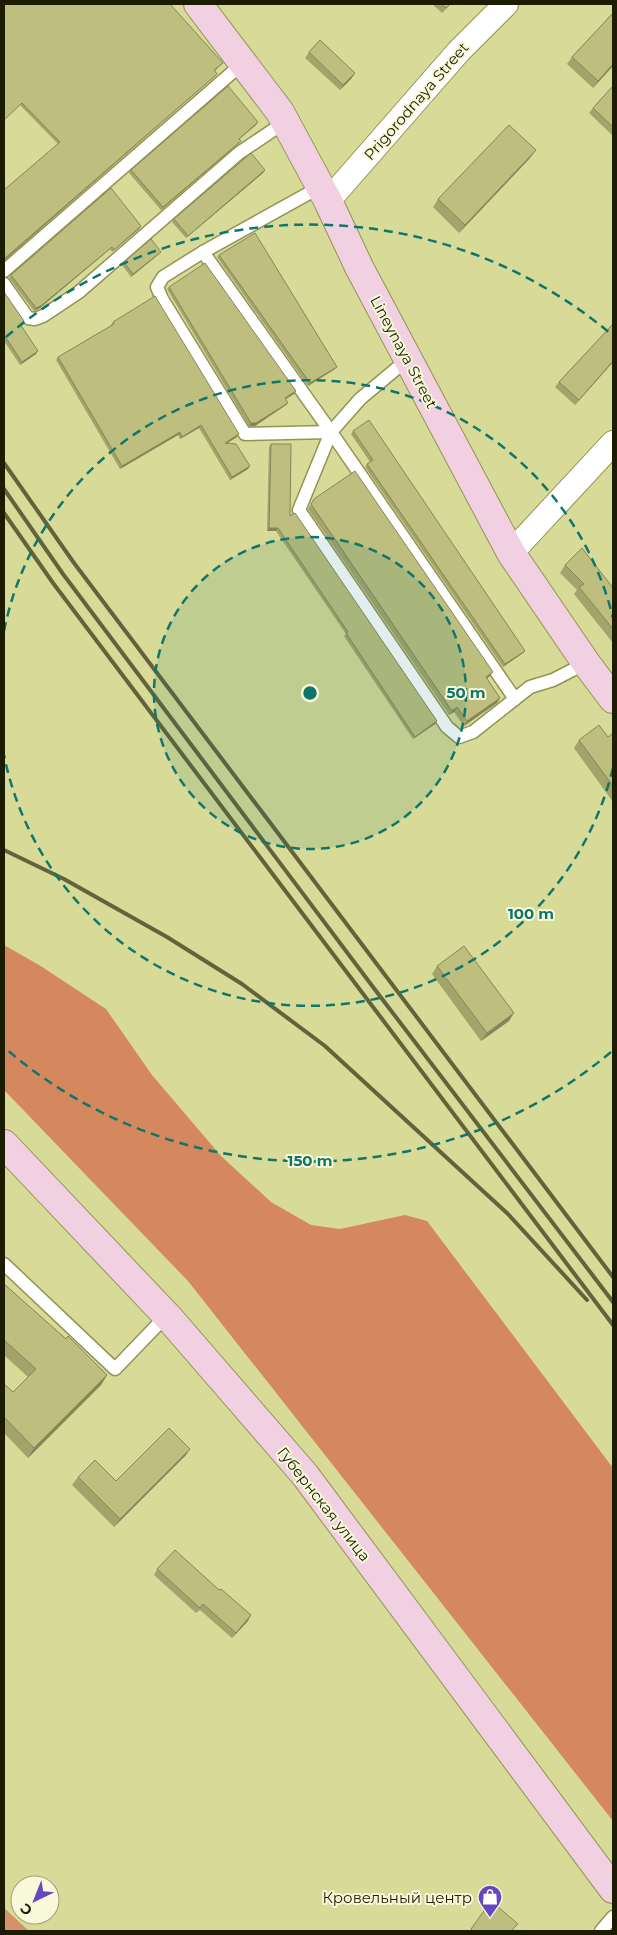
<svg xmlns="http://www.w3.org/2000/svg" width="617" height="1935" font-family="Montserrat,sans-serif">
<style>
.green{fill:#d6906a}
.forest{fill:#d5885d}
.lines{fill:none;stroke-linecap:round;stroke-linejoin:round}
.lane-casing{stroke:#939454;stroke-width:15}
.street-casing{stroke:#939454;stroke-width:26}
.secondary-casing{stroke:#939454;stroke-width:30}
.lane{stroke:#fff;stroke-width:12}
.street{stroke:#fff;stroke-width:24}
.secondary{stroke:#f0d0e1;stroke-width:28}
.rail{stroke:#62633a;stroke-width:4}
.wall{fill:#a3a46c}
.shaded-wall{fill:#858658}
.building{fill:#bebf7e;stroke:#858658}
.ring{fill:none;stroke:#0f766e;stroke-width:2.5;stroke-dasharray:9 6}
.labels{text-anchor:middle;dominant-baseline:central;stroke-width:4;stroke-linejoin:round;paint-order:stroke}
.street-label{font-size:15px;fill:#1c1c03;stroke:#f7f9d8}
.poi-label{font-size:15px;fill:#1c1c03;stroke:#f7f9d8;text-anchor:end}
.centre{fill:#0f766e;stroke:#f7f9d8;stroke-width:2.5}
.ring-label{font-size:15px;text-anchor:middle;font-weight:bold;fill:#0f766e;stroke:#f7f9d8;stroke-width:4;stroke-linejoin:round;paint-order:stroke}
</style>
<rect width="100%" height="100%" fill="#d8da97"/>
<polygon class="green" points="4,1908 29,1931 4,1931"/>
<polygon class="forest" points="4,945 39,965 106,1009 152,1075 221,1156 271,1202 311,1225 340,1229 405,1215 427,1221 613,1468 613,1821 188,1281 4,1090"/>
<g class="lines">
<defs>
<g id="lane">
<polyline points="320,187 203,252 163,277 157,287 162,299 245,434 331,432"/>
<polyline points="203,252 331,432 515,699"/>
<polyline points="4,271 243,63"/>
<polyline points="4,284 28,318 35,319 43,316 79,292 239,153 285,122"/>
<polyline points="408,359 360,399 331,432 299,510 447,727 459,737 473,732 530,687 553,680 586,663"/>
<polyline points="4,1264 115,1369 166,1316"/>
<polyline points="601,1931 613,1917"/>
</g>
<g id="street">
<polyline points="328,201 459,51 506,4"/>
<polyline points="511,553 613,443"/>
</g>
<g id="secondary">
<polyline points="198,4 280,112 328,201 359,267 511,553 586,663 613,699"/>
<polyline points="4,1144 170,1319 305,1475 613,1889"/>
</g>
</defs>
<use href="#lane" class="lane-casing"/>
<use href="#street" class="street-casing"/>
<use href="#secondary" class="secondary-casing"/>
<use href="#lane" class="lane"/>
<use href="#street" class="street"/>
<use href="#secondary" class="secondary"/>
<g class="rail">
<polyline points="4,463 74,563 613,1277"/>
<polyline points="4,489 63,574 373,987 613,1302"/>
<polyline points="4,513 53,583 613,1325"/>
<polyline points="4,850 64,879 167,937 242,984 325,1046 508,1214 587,1300"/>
</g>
</g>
<g class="wall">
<polygon points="4,4 223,63 215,71 215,76 58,144 20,105"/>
<polygon points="432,4 451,4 442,13"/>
<polygon points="613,13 613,66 593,88 567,64 572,57"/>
<polygon points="309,52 355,73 351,79 340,90 305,58"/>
<polygon points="613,88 613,136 589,113 593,108"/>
<polygon points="258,122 256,125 239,139 241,141 239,143 161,210 129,173 131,170"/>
<polygon points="530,158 459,233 433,207 438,199"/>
<polygon points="265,170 263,173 186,238 172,222 174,219"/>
<polygon points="141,226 139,229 112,252 110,249 40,308 34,311 9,278 11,275"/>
<polygon points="159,254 131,277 122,265 124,262"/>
<polygon points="219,255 335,369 308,386 217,257"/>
<polygon points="169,287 294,394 285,399 288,403 286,405 255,426 249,426 167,289"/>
<polygon points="4,292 22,323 21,325 36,354 20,365 4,341"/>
<polygon points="113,322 239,434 237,437 227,443 248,469 230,480 199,428 180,439 178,435 120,469 56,360 58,357 112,326 111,325"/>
<polygon points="613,324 613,362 575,405 555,387 559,382"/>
<polygon points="353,431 525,651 523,653 503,667 365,467 367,464 370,462 351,434"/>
<polygon points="271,444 290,516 437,721 435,724 413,739 344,636 346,634 276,531 267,531 269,447"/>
<polygon points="314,499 490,676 487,678 500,698 497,703 464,726 454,712 449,715 308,509"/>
<polygon points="565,565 613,588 613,643 574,594 577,590 560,573"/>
<polygon points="613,733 613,802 574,748 579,740 608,737"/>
<polygon points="437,966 509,1021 481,1041 432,974"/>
<polygon points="4,1284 107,1375 101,1385 28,1458 4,1433 4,1384 13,1392 28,1377 4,1355"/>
<polygon points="190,1449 185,1456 114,1527 72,1485 78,1477 116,1481"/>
<polygon points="157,1569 248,1621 232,1638 200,1610 196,1613 154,1575"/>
</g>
<g class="shaded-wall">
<polygon points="613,64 613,66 593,88 598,81"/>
<polygon points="355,73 351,79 340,90 343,85"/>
<polygon points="217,74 215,76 4,261 4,259"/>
<polygon points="258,122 256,125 237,141 239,139"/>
<polygon points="241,141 239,143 161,210 163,207"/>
<polygon points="536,150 530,158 459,233 465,225"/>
<polygon points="265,170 263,173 186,238 188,236"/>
<polygon points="141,226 139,229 112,252 114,250"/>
<polygon points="112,247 110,249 40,308 34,311 36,308"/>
<polygon points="161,252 159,254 131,277 133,274"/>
<polygon points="38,351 36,354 20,365 22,362"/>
<polygon points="613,361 613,362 575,405 579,400"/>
<polygon points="337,367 335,369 308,386 310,383"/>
<polygon points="296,391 294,394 283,401 285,398"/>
<polygon points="288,403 286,405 255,426 249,426 251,423"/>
<polygon points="201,425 199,428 180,439 182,437"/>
<polygon points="180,432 178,435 120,469 122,466"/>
<polygon points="239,434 237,437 223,446 225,443"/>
<polygon points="250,466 248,469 230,480 232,477"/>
<polygon points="269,528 278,528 276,531 267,531"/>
<polygon points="525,651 523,653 503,667 505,664"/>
<polygon points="493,672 490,676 483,681 486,677"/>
<polygon points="500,698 497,703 464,726 467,721"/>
<polygon points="457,707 454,712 449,715 452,711"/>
<polygon points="437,721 435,724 413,739 415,737"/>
<polygon points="514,1013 509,1021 481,1041 487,1033"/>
<polygon points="107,1375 101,1385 28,1458 34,1448"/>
<polygon points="190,1449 185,1456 114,1527 120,1519"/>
<polygon points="251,1615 248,1621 232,1638 236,1633"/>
</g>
<g class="building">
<polygon points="4,4 170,4 223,63 214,70 217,74 4,259 4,190 60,142 22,103 4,120"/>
<polygon points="442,4 450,4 446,8"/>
<polygon points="613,13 613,64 598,81 572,57"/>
<polygon points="320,40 355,73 343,85 309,52"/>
<polygon points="228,86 258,122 239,139 241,141 163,207 131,170"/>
<polygon points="612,87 613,88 613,127 593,108"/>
<polygon points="509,125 536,150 465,225 438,199"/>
<polygon points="251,153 265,170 188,236 174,219"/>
<polygon points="111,188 141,226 114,250 112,247 42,305 36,308 11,275"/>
<polygon points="255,233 337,367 310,383 219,255"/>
<polygon points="151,239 161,252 133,274 124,262"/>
<polygon points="205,263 296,391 285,398 288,403 256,423 251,423 169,287"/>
<polygon points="4,292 24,321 20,324 38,351 22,362 4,335"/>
<polygon points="155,296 239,434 225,443 236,444 250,466 232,477 201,425 182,437 180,432 122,466 58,357 114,324 113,322"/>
<polygon points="613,324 613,361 579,400 559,382"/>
<polygon points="369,420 525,651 505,664 367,464 373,460 353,431"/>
<polygon points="271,444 291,444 290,516 295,513 437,721 415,737 346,633 348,632 278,528 269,528"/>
<polygon points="355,471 493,672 486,677 500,698 467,721 457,707 452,711 311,504 314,499"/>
<polygon points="582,548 613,588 613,629 579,587 584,584 565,565"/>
<polygon points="599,725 608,737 613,733 613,786 579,740"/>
<polygon points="464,946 514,1013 487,1033 437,966"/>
<polygon points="4,1284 66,1339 68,1336 107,1375 34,1448 4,1417 4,1384 13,1392 36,1369 4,1340"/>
<polygon points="169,1428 190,1449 120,1519 78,1477 95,1460 116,1481"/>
<polygon points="175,1550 219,1590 221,1589 251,1615 236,1633 203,1604 200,1608 157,1569"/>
<polygon points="491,1901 518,1924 511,1931 473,1931 471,1929"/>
</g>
<circle cx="310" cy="693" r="156" fill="#0f766e" fill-opacity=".12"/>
<g class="ring">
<circle cx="310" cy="693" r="156"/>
<path d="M613 768A312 312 0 0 1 4 755M4 631A312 312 0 0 1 613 618"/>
<path d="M611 1052A468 468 0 0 1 6 1049M6 337A468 468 0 0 1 611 334"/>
</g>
<defs>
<symbol id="shop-pin" viewBox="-11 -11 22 30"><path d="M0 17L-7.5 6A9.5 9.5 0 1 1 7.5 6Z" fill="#6547c0" stroke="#f7f9d8"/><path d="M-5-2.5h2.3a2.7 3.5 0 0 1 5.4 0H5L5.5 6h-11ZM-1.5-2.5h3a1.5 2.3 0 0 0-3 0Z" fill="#fff"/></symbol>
</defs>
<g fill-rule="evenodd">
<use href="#shop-pin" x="476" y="1883" width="28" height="38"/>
</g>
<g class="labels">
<g class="street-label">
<text transform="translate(416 101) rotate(-49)">Prigorodnaya Street</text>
<text transform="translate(404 352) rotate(62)">Lineynaya Street</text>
<text transform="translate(324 1504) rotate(52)">Губернская улица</text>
</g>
<g class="poi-label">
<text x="472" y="1897">Кровельный центр</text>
</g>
</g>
<circle cx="310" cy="693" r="8" class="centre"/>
<g class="ring-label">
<text x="466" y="698">50 m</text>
<text x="531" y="919">100 m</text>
<text x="310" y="1166">150 m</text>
</g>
<rect width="617" height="1935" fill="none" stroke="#1c1c03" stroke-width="10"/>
<g transform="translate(35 1900) rotate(223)"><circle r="24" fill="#f7f9d8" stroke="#9fa183"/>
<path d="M0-4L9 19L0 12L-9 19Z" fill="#6547c0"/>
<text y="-8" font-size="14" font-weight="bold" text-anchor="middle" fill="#1c1c03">С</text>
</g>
</svg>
